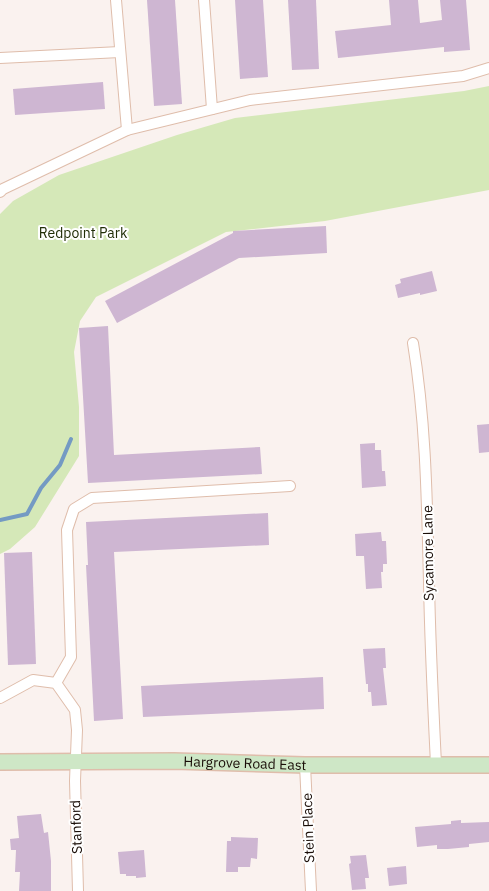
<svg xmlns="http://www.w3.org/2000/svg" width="489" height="891" font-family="'IBM Plex Sans',sans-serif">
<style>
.green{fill:#d5e8b8}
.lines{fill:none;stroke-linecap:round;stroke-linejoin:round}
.stream{stroke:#749ac3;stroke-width:4}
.building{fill:#ceb6d2}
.street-casing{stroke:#dfbdab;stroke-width:12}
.secondary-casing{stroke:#dfbdab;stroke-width:18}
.street{stroke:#fff;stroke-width:10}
.secondary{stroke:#cee7c6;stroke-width:15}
.labels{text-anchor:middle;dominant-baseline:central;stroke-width:4;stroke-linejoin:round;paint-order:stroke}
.park-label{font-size:14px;fill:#212e07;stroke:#fff}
.street-label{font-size:14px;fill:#1a0e08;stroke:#fff}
</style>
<rect width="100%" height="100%" fill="#faf2ef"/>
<polygon class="green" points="489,86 489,190 325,221 226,232 96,297 80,321 74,352 79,407 79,456 35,527 10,549 0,554 0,214 13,201 59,175 177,135 235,118 464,91"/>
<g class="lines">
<polyline class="stream" points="0,520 27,514 41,488 60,465 71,439"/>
</g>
<g class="building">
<polygon points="147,0 175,0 182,104 154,106"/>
<polygon points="235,0 263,0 268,77 240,79"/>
<polygon points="288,0 316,0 319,69 292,70"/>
<polygon points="389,0 418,0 420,23 442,20 440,0 466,0 470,50 444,52 444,47 338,58 335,31 391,25"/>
<polygon points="103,82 105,109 15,115 13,89"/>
<polygon points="326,226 327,253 239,258 117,323 105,301 233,233 233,231"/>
<polygon points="432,271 437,291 420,295 420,293 398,298 395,285 401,283 400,279"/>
<polygon points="108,326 114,455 260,447 262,474 88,483 79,328"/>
<polygon points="489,424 489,452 479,453 477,425"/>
<polygon points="375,443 375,450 381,450 382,471 385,471 386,486 362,488 360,444"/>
<polygon points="268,513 269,545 114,552 123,719 94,721 86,565 88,565 86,522"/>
<polygon points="381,532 382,541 386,541 387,564 383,564 383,572 381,572 382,588 366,589 364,556 356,556 355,534"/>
<polygon points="32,552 36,664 8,665 4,553"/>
<polygon points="385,648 386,668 383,668 387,705 372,706 371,692 368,692 368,684 366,684 363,649"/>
<polygon points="323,677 324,709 143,717 141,686"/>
<polygon points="41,814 44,833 48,832 51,861 51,891 19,891 20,872 15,872 16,850 11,850 10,839 19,838 17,816"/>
<polygon points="461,820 461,823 489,822 489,842 469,844 469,847 448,849 437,849 437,845 417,847 415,827 451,824 451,821"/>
<polygon points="231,837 258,838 257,859 251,858 250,867 238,867 238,872 226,872 227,841 231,841"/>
<polygon points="144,850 146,877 136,878 136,876 126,876 126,874 120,874 118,852"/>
<polygon points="366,855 369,878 365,878 366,889 352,890 349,864 351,863 350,856"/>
<polygon points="406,866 407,884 389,886 387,868"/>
</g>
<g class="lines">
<defs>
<g id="street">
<polyline points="116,0 127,130"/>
<polyline points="204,0 212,109"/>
<polyline points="0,58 120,52"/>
<polyline points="0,192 3,189 127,130 250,100 463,76 489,68"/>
<path d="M 413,343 C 426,422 427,502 429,582 C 430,643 433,703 436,764"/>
<polyline points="56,683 71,657 67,530 74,509 92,498 290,486"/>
<polyline points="0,698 33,680 56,683 75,710 77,730 75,781 78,891"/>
<polyline points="305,765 311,891"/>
</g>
<g id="secondary">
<path id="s1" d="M 0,762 L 174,761 L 305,765 L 489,765"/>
</g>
</defs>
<use href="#street" class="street-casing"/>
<use href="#secondary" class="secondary-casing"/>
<use href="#street" class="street"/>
<use href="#secondary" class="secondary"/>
</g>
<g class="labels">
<g class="park-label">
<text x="83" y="233">Redpoint Park</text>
</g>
<g class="street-label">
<text transform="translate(428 553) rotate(-91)">Sycamore Lane</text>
<text stroke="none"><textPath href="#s1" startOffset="245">Hargrove Road East</textPath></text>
<text transform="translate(76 827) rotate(-92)">Stanford</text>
<text transform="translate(308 828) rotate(-92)">Stein Place</text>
</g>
</g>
</svg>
